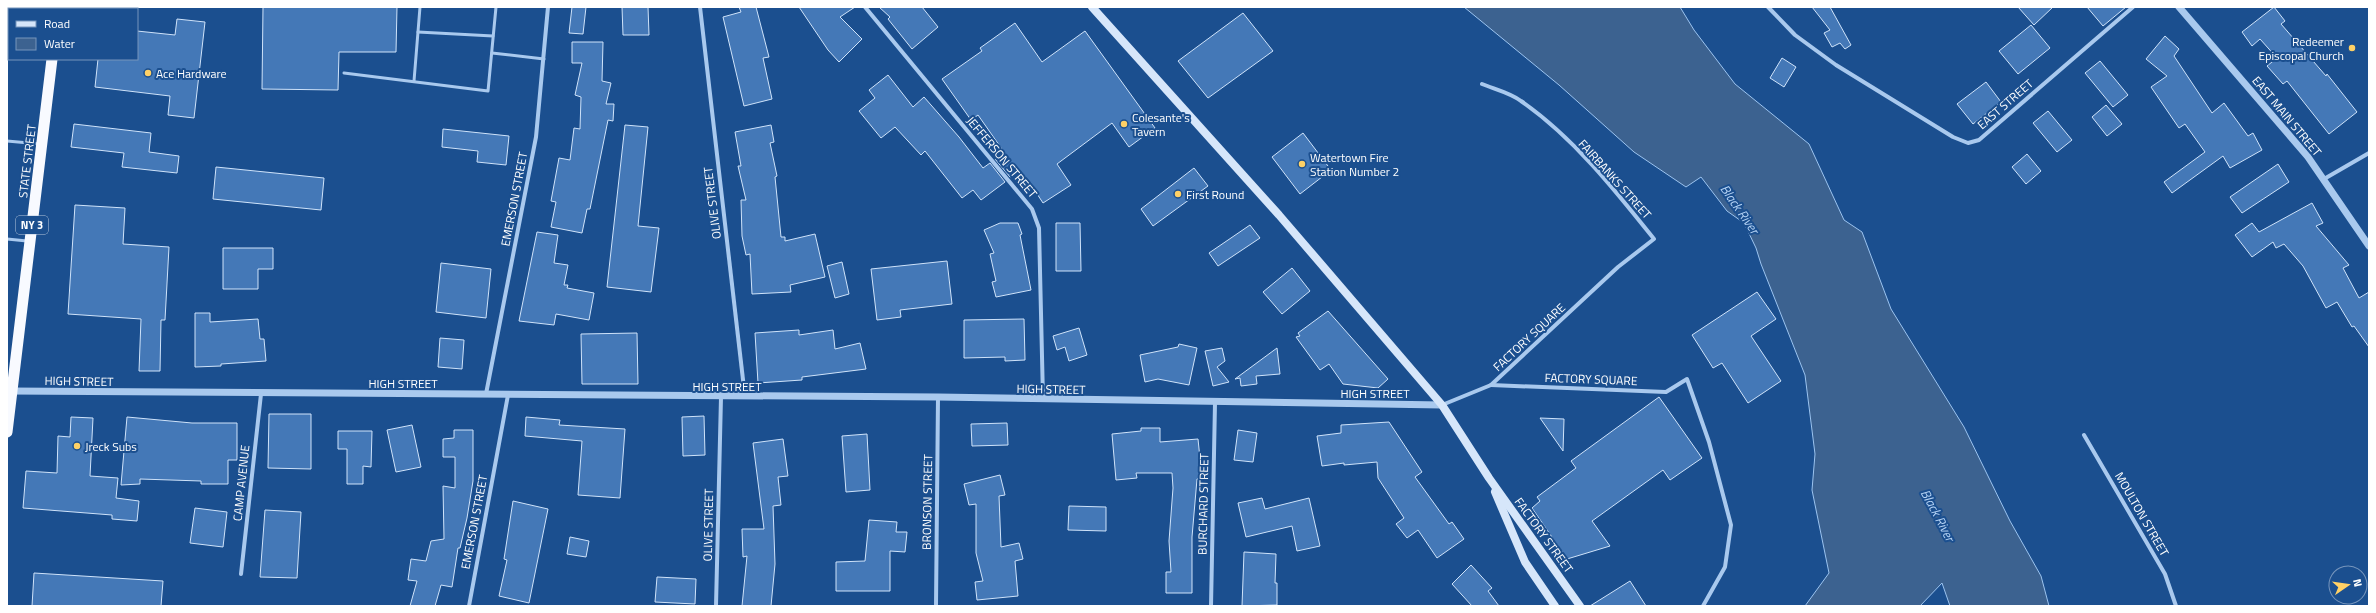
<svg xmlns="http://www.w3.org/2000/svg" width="2376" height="613" font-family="'Titillium Web',sans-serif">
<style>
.water{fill:#3c6290;stroke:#9cc4f0}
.building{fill:#4478b7;stroke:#cfe3fa}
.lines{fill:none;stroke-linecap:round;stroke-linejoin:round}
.service{stroke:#a9c9ee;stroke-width:3}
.minor{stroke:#a9c9ee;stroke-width:4}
.tertiary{stroke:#a9c9ee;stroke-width:7}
.secondary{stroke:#d6e6fa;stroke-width:8}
.trunk{stroke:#f8faff;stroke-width:11}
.poi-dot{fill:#ffd166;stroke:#1b4f8f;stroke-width:1.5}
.labels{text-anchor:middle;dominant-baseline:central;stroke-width:4;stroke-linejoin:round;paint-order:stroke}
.shield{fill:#1b4f8f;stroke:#bbcadd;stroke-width:1}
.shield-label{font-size:11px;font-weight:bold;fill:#fff}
.poi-label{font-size:12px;fill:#fff;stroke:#1b4f8f;text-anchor:start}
.street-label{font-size:12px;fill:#fff;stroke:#1b4f8f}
.water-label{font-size:13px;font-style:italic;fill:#b5d3f5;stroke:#1b4f8f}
</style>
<rect width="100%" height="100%" fill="#1b4f8f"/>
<polygon class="water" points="1464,7 1680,7 1694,30 1735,84 1809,144 1844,220 1862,232 1891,309 1964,427 2010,521 2041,576 2049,606 1950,606 1942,583 1920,606 1805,606 1829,573 1812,490 1815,454 1805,375 1761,264 1756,248 1744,223 1727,211 1701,177 1686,187 1634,152 1559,85"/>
<g class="building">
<polygon points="263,7 397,7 396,52 339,52 338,90 262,89"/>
<polygon points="572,7 586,7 583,34 569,33"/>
<polygon points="622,7 648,7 649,35 623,35"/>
<polygon points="739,7 756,7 769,57 763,58 772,99 744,106 723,17 741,12"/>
<polygon points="799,7 855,7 840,17 862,39 839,62 828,50"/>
<polygon points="879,7 922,7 938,27 912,49 888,19 890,17"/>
<polygon points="1812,7 1830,7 1851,45 1845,49 1840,43 1832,47 1824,33 1830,30"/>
<polygon points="2018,7 2053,7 2034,25"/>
<polygon points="2087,7 2126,7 2103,26"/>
<polygon points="2274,7 2285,21 2281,24 2326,76 2327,74 2357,112 2329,134 2287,81 2283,84 2267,66 2277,58 2260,39 2252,46 2242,32"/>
<polygon points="1243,13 1273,51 1208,98 1178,61"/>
<polygon points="177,19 205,22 194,118 168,115 170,96 95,87 98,59 137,59 137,31 175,35"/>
<polygon points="1015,23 1042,62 1085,31 1155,128 1129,147 1112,123 1057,164 1071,185 1043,203 1028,180 1025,183 1018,172 1010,177 995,159 1004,152 978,115 971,120 942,79 982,51 980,48"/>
<polygon points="2031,25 2050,48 2018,74 1999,51"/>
<polygon points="2165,36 2179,49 2174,56 2212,113 2224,103 2248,136 2253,133 2262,150 2230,168 2223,156 2172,193 2164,182 2205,152 2185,124 2179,128 2151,87 2167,76 2146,59"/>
<polygon points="572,42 603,42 602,81 611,83 606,104 614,104 613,121 608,120 590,209 587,209 582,233 551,227 556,202 551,201 559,158 570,160 574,128 580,129 581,97 575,95 582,63 572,63"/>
<polygon points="1782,58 1796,67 1784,87 1770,78"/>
<polygon points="2100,61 2128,95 2113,107 2085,73"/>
<polygon points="888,75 913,107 924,97 959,137 983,168 990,163 1005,182 981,200 973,190 962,198 925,151 921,155 895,127 881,138 859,111 875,98 869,90"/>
<polygon points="1986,82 2001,102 1973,124 1957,104"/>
<polygon points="2106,105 2122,124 2107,136 2092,117"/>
<polygon points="2048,111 2072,140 2057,152 2033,123"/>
<polygon points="74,124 151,133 149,152 179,156 177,173 122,167 124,153 71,147"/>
<polygon points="625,125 648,127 638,226 659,228 651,292 607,287"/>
<polygon points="771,125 774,142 770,143 777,176 775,177 781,237 785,237 785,241 815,234 825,277 790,285 791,292 752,294 750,254 746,255 742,236 741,200 746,200 738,166 741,166 735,132"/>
<polygon points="443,129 509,136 506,165 477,162 478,151 442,147"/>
<polygon points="1303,133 1331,170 1300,194 1272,157"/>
<polygon points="2027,154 2041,171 2026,184 2012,167"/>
<polygon points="2278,164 2289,182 2242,213 2230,197"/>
<polygon points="216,167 324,178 321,210 213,199"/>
<polygon points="1194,168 1208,186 1153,226 1141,209"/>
<polygon points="2312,203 2323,223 2316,226 2349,265 2343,268 2359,298 2369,292 2369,347 2354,326 2352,327 2337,302 2326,308 2303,266 2284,244 2276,248 2273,242 2252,257 2235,235 2252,223 2259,232"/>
<polygon points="75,205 125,208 123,244 169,247 165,320 161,320 160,371 139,371 141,319 68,314"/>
<polygon points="1000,223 1018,223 1022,234 1020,235 1031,290 996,297 992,282 996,281 990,254 994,253 984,230"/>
<polygon points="1056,223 1080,223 1081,271 1056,271"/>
<polygon points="1250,225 1260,238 1218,266 1209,253"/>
<polygon points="537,232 558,235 554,263 568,265 564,285 568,285 567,288 594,293 589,320 556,314 554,325 519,321"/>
<polygon points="223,248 273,248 273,269 258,269 258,289 223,289"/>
<polygon points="947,261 952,304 900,310 901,317 877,320 871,269"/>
<polygon points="842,262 849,294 835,298 827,266"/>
<polygon points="441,263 491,269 486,318 436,312"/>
<polygon points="1292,268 1310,291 1282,314 1263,292"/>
<polygon points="1757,292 1776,319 1751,336 1781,381 1748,403 1722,363 1713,368 1692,335"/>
<polygon points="1328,311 1388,379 1378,388 1343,384 1329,364 1320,370 1296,337 1300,336 1298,333"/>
<polygon points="195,313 210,313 210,322 258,319 260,339 264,339 266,361 221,364 221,366 195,367"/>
<polygon points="1024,319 1025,360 1005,361 1005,357 964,358 964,320"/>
<polygon points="1079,328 1087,355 1069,361 1065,347 1057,350 1053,336"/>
<polygon points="799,330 799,335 833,330 835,349 860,343 866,369 802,377 802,380 758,383 755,333"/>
<polygon points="637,333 638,384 582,384 581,334"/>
<polygon points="440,338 464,340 462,369 438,367"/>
<polygon points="1179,344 1197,348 1189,385 1158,379 1145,382 1140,355 1178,347"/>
<polygon points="1222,348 1225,361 1217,367 1229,382 1213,386 1205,351"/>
<polygon points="1277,348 1280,374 1256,376 1257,384 1241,386 1240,378 1235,379"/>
<polygon points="1659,397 1702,458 1670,480 1663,470 1592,521 1610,546 1567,559 1532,508 1540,501 1537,497 1576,468 1571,461"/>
<polygon points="269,414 311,414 311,469 268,468"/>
<polygon points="704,416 705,455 683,456 682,417"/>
<polygon points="71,417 93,418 90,476 118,478 116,498 139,501 137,521 112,519 112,515 23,508 26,471 57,473 58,436 70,437"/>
<polygon points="127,417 192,423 237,423 237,460 228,460 228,484 201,484 201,481 140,479 140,484 121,485"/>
<polygon points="526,417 560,420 559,425 625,429 620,498 578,495 582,441 525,436"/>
<polygon points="1540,418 1564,419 1563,451"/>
<polygon points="1389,422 1422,472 1415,477 1449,524 1452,522 1464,539 1437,558 1418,530 1407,538 1396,524 1404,518 1378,478 1377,462 1344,465 1344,463 1322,466 1317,436 1341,433 1341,425"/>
<polygon points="1007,423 1008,445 972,446 971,424"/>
<polygon points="412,425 421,467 396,472 387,430"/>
<polygon points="1141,428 1160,428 1160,442 1198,439 1202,478 1197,479 1192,537 1192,593 1166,593 1166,572 1171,572 1169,541 1173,488 1172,473 1136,473 1137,478 1116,480 1112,434 1141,431"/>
<polygon points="454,430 473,430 473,481 467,518 460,548 458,548 452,587 441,585 435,606 410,606 417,581 408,580 411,559 426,561 431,541 444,539 443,486 455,488 455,457 443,457 443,439 454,438"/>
<polygon points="1238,430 1257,433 1253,462 1234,460"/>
<polygon points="338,431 372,431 371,467 363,466 363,484 347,484 347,449 338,449"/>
<polygon points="867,434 870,490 846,492 842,436"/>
<polygon points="783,439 788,476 778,477 781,505 773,506 775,564 771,606 742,606 747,556 743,557 742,529 764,529 753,443"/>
<polygon points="1000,475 1005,495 999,496 1001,547 1019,543 1023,559 1015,561 1018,596 977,600 975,582 983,581 976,553 976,504 969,505 964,484"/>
<polygon points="1262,498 1265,509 1309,498 1320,546 1297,551 1292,526 1246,537 1238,503"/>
<polygon points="513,501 548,509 529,603 499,596 507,560 504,559"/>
<polygon points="1069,506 1106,507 1106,531 1068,530"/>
<polygon points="195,508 227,512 223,547 190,543"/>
<polygon points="265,510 301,512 297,578 260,577"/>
<polygon points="869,520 897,522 896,532 907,532 905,552 890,551 890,591 836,591 836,562 865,561"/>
<polygon points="570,537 589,541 586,557 567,554"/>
<polygon points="1244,552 1276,554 1275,583 1277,583 1277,605 1242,606"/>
<polygon points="1471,565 1492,588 1488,591 1499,606 1472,606 1452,584"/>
<polygon points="34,573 163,581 161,606 32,606"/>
<polygon points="657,577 696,579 695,604 655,602"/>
<polygon points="1630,581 1646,606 1590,606"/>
</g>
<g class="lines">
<g class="service">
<polyline points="418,32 493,36"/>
<polyline points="492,53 544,59"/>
<polyline points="344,73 488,91 496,7"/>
<polyline points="414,81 420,7"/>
<polyline points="7,141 40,144"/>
<polyline points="7,239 27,241"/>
</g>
<g class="minor">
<polyline points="700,7 745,397"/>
<polyline points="865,7 1032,209 1039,228 1043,399"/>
<polyline points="1768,7 1795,35 1836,65 1953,137 1968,143 1979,140 2133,7"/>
<polyline points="7,40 9,40"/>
<polyline points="2324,179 2369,153"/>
<polyline points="1491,385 1666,392 1687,379 1709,442 1731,525 1725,567 1703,606"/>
<polyline points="486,394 536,137 548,7"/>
<path d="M 1442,405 L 1491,385 L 1618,267 L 1654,239 C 1615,190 1573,137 1521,101 C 1511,93 1494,89 1482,84"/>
<polyline points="2084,435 2165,574 2176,606"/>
<polyline points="241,574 261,394"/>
<polyline points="469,606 508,395"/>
<polyline points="716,606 721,397"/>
<polyline points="936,606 938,397"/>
<polyline points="1211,606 1215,403"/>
</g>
<g class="tertiary">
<polyline points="2179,7 2308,157 2369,246"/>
<polyline points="9,391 938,397 1442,405"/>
</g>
<g class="secondary">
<polyline points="1092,7 1279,215 1442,405 1489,478 1580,606"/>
<polyline points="1495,492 1525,562 1555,606"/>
</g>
<g class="trunk">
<polyline points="58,9 58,7"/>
<polyline points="7,432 52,59"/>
</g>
</g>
<g class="poi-dot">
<circle cx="2352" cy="48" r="4"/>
<circle cx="148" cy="73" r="4"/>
<circle cx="1124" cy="124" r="4"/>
<circle cx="1302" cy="164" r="4"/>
<circle cx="1178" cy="194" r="4"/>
<circle cx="77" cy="446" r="4"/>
</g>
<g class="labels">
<rect class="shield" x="16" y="216" width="32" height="18" rx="3"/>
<g class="shield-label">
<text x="32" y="225">NY 3</text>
</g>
<g class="poi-label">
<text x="2344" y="41" text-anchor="end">Redeemer<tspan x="2344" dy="14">Episcopal Church</tspan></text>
<text x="156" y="73">Ace Hardware</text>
<text x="1132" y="117">Colesante's<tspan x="1132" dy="14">Tavern</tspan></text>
<text x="1310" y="157">Watertown Fire<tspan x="1310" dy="14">Station Number 2</tspan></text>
<text x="1186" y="194">First Round</text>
<text x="85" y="446">Jreck Subs</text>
</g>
<g class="street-label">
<text transform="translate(2005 104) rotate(-41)">EAST STREET</text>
<text transform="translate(2287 116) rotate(50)">EAST MAIN STREET</text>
<text transform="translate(1002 157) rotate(50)">JEFFERSON STREET</text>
<text transform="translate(27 161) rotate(-83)">STATE STREET</text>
<text transform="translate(1615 179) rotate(48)">FAIRBANKS STREET</text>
<text transform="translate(514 199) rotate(-79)">EMERSON STREET</text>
<text transform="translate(712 203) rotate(-97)">OLIVE STREET</text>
<text transform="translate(1529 337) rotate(-43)">FACTORY SQUARE</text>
<text transform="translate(1591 379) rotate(2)">FACTORY SQUARE</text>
<text transform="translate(79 381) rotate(1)">HIGH STREET</text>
<text x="403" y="383">HIGH STREET</text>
<text x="727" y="386">HIGH STREET</text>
<text transform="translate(1051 389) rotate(1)">HIGH STREET</text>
<text x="1375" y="393">HIGH STREET</text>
<text transform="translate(241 483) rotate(-84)">CAMP AVENUE</text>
<text transform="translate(927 502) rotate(-89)">BRONSON STREET</text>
<text transform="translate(1203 504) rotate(-89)">BURCHARD STREET</text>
<text transform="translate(2142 514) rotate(60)">MOULTON STREET</text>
<text transform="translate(474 522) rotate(-79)">EMERSON STREET</text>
<text transform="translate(708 525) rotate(-89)">OLIVE STREET</text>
<text transform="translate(1544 535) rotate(54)">FACTORY STREET</text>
</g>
<g class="water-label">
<text transform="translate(1740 209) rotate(55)">Black River</text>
<text transform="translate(1938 515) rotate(62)">Black River</text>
</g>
</g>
<rect width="2376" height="613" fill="none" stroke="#ffffff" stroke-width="16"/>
<rect x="8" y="8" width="130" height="52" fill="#1b4f8f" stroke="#7695bc"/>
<rect x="16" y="21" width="20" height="6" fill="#d6e6fa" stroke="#7695bc"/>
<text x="44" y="28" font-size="12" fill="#ffffff">Road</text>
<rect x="16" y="38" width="20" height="12" fill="#3c6290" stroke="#7695bc"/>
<text x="44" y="48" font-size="12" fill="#ffffff">Water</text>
<g transform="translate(2348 585) rotate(77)"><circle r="19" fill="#1b4f8f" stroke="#7695bc"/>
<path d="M0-3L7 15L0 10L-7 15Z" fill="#ffd166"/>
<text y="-6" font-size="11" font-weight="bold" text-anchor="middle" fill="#ffffff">N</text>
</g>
</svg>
